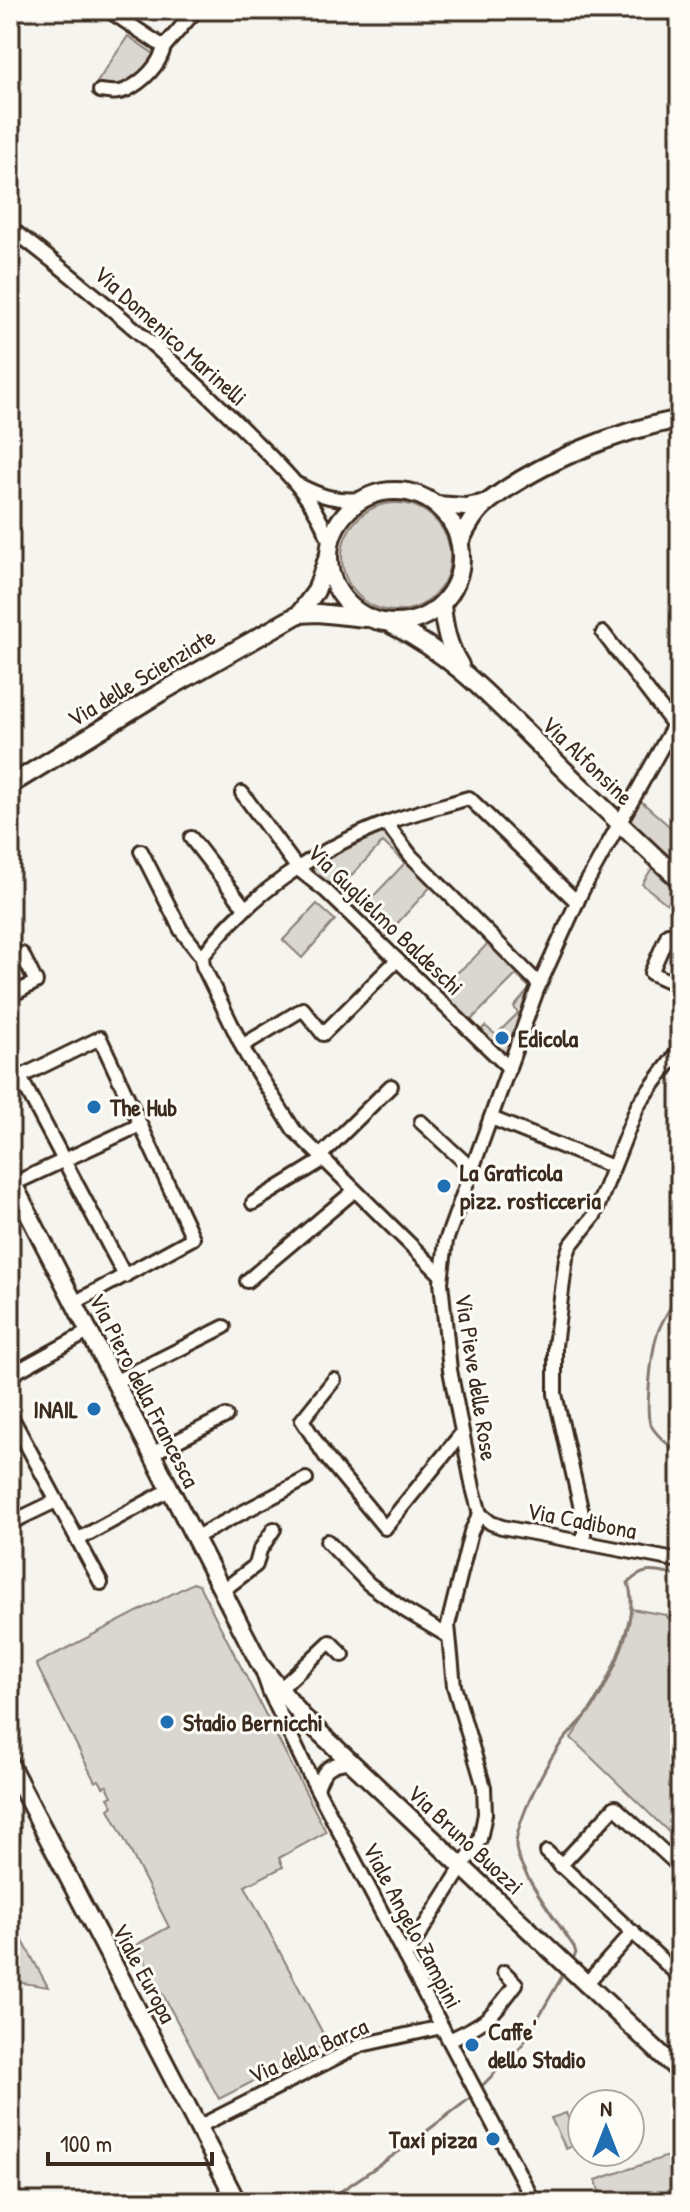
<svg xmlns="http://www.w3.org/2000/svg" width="690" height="2212" font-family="'Patrick Hand',sans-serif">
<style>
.green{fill:#dad6d0;stroke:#8a8077;stroke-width:2;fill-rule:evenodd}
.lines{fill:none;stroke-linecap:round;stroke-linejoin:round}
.stream{stroke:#84786e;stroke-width:3}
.minor-casing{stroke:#3b2a1e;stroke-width:18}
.major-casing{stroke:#3b2a1e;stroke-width:22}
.minor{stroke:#fdfcf7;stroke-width:12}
.major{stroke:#fdfcf7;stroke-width:16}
.poi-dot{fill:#1f6fb2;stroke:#fdfcf7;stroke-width:3}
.labels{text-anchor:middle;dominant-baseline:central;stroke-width:6;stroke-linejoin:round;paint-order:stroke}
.street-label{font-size:24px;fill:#3b2a1e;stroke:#fdfcf7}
.poi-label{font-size:24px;font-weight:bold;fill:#3b2a1e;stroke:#fdfcf7;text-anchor:start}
</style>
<rect width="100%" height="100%" fill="#f5f4ee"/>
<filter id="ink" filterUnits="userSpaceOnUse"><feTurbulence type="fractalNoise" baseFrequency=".0125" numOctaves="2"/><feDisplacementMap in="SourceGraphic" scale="16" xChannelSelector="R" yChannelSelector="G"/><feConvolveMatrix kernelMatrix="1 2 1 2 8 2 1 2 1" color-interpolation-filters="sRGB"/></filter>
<g filter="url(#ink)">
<g class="green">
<polygon points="128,36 154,54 156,58 155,62 124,86 94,87"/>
<circle cx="396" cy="557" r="54"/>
<polygon points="634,795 677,833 680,831 680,839 674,845 680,852 680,880 618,824"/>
<path d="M 386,823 L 436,881 L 383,939 L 298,869 ZM 383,842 L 405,863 L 365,905 L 343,884 Z"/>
<polygon points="652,868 680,895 680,906 672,899 667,904 642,884"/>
<polygon points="317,904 335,920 302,958 283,940"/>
<polygon points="493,938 539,984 509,1068 476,1036 485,1026 496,1035 518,1013 514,1007 530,988 516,975 465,1026 432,994 472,960"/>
<polygon points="193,1583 199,1585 326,1832 279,1858 283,1867 245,1886 328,2043 219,2099 136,1945 169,1927 109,1809 113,1806 108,1798 112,1796 107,1786 103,1787 99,1780 95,1782 36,1664"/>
<path d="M 680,1607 L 680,1843 L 571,1738 C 599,1699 622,1656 631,1609 L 666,1615 L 668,1618 Z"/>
<polygon points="10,1917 48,1987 10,1981"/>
<polygon points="566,2113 579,2143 566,2149 551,2118"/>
<polygon points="671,2155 680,2185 680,2202 602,2202 596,2180"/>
</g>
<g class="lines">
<g class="stream">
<path d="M 680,1285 C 676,1303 662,1317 657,1335 C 652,1350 645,1410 650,1423 C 655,1435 670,1446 680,1454"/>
<path d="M 572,1960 L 576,1953 L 574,1947 C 560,1925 517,1870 516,1846 C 516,1821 547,1761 563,1741 C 573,1728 587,1717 595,1704 C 613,1674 640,1616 628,1583 C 644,1567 653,1571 674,1575 L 680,1570"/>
<polyline points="479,2089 523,2044 564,1973"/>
<polyline points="325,2202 410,2144 474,2095"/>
</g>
<defs>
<g id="minor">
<polyline points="108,10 164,47 196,10"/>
<path d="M 100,91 C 109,92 118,94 126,90 C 143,82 160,65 164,47"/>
<path d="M 10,228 C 93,291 173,359 246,432 C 280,466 315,497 330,543"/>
<path d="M 299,485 C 322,497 336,501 362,499"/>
<polyline points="603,633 673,724"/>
<polyline points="242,793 298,869 326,891 509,1068"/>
<polyline points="386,823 411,856 539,984"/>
<polyline points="191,838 245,908"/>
<polyline points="141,851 181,930 202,957 203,966 247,1056 294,1130 441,1275"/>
<polyline points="668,934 651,973 680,986"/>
<path d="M 202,957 C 247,896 315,850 386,823 C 413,813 442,806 469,798 L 577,902"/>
<polyline points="10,996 36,982 22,954"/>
<polyline points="242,1046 303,1009 323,1034 397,960"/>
<polyline points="491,1118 613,1167"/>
<polyline points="421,1122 472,1169"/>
<polyline points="320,1156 391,1086"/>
<polyline points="13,1184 140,1125"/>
<polyline points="253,1203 323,1160"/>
<polyline points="247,1281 354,1191"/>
<polyline points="74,1303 193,1238 100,1038 20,1077 125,1276"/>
<polyline points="10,1375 88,1332"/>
<polyline points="334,1380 302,1420 326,1457 385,1528 462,1433"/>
<polyline points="114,1382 224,1327"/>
<polyline points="10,1414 101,1583"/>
<polyline points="151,1454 226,1416"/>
<polyline points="480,1514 491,1523 502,1527 680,1561"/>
<polyline points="10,1523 56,1501"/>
<polyline points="194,1538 306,1479"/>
<polyline points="77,1540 169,1490"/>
<polyline points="327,1541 369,1584 406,1611 448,1636"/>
<polyline points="584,1543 584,1522 555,1394 555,1346 566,1258 570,1246 594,1216 638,1105 680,1049"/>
<polyline points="222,1591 256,1565 260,1550 274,1529"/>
<polyline points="263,1673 270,1693 308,1772 534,2202"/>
<polyline points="279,1690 330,1642 343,1655"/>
<path d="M 317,1788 C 323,1770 329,1763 349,1762"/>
<polyline points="547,1852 680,1977"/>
<polyline points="560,1866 615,1807 680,1867"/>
<polyline points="405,1957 480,1839 485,1814 484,1787 454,1686 448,1625 471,1532 480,1514 473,1488 450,1370 441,1282 446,1241 537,990 582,891 680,714"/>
<polyline points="585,1985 633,1932"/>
<path d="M 449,2040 C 487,2022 491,2018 516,1984 L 504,1972"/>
<polyline points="198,2127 361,2045 442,2027"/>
</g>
<g id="major">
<circle cx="395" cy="557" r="66"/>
<polyline points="437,505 465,507 487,503"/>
<path d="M 460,542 C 467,527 475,512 488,502 C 540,462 617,431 680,419"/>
<path d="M 442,605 C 444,627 448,646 460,665"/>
<polyline points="299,614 318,613 365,618"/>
<path d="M 392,625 C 454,655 499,706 547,753 C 591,797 635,838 680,880"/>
<polyline points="10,785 160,693 299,614 316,591 327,559"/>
<polyline points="10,1178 261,1666 302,1716 680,2072"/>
<polyline points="10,1765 237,2202"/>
</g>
</defs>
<use href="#minor" class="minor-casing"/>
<use href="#major" class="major-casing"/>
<use href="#minor" class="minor"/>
<use href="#major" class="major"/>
</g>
</g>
<g class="poi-dot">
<circle cx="502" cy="1038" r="8"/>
<circle cx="94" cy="1107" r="8"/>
<circle cx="444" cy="1186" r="8"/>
<circle cx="94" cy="1409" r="8"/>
<circle cx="167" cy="1722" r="8"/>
<circle cx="472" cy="2045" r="8"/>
<circle cx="493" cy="2139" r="8"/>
</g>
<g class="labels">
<g class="street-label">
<text transform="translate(171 335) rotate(42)">Via Domenico Marinelli</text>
<text transform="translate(141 677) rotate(-31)">Via delle Scienziate</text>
<text transform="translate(588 760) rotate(44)">Via Alfonsine</text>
<text transform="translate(386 919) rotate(44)">Via Guglielmo Baldeschi</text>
<text transform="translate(477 1377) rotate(81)">Via Pieve delle Rose</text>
<text transform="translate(145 1390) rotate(63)">Via Piero della Francesca</text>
<text transform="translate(582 1520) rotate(11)">Via Cadibona</text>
<text transform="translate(466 1839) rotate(43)">Via Bruno Buozzi</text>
<text transform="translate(413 1925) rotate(62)">Viale Angelo Zampini</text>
<text transform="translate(145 1973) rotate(62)">Viale Europa</text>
<text transform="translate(308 2050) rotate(-24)">Via della Barca</text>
</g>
<g class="poi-label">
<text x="518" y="1038">Edicola</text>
<text x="110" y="1107">The Hub</text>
<text x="460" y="1172">La Graticola<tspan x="460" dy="28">pizz. rosticceria</tspan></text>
<text x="78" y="1409" text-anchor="end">INAIL</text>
<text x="183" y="1722">Stadio Bernicchi</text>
<text x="488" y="2031">Caffe'<tspan x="488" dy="28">dello Stadio</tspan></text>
<text x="477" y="2139" text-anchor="end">Taxi pizza</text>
</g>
</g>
<rect width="690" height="2212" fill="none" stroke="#fdfcf7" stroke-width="40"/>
<rect x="20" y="20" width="650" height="2172" fill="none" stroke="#3b2a1e" stroke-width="3" filter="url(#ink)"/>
<g transform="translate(606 2128)"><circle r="38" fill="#fdfcf7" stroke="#afa8a0" stroke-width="2"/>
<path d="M0-6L14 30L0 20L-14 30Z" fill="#1f6fb2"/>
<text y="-12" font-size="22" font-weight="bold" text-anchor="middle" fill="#3b2a1e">N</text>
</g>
<path d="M48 2152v12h164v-12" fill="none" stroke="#3b2a1e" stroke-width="4"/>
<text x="60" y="2152" font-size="24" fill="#3b2a1e" stroke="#fdfcf7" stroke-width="6" paint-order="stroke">100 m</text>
</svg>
